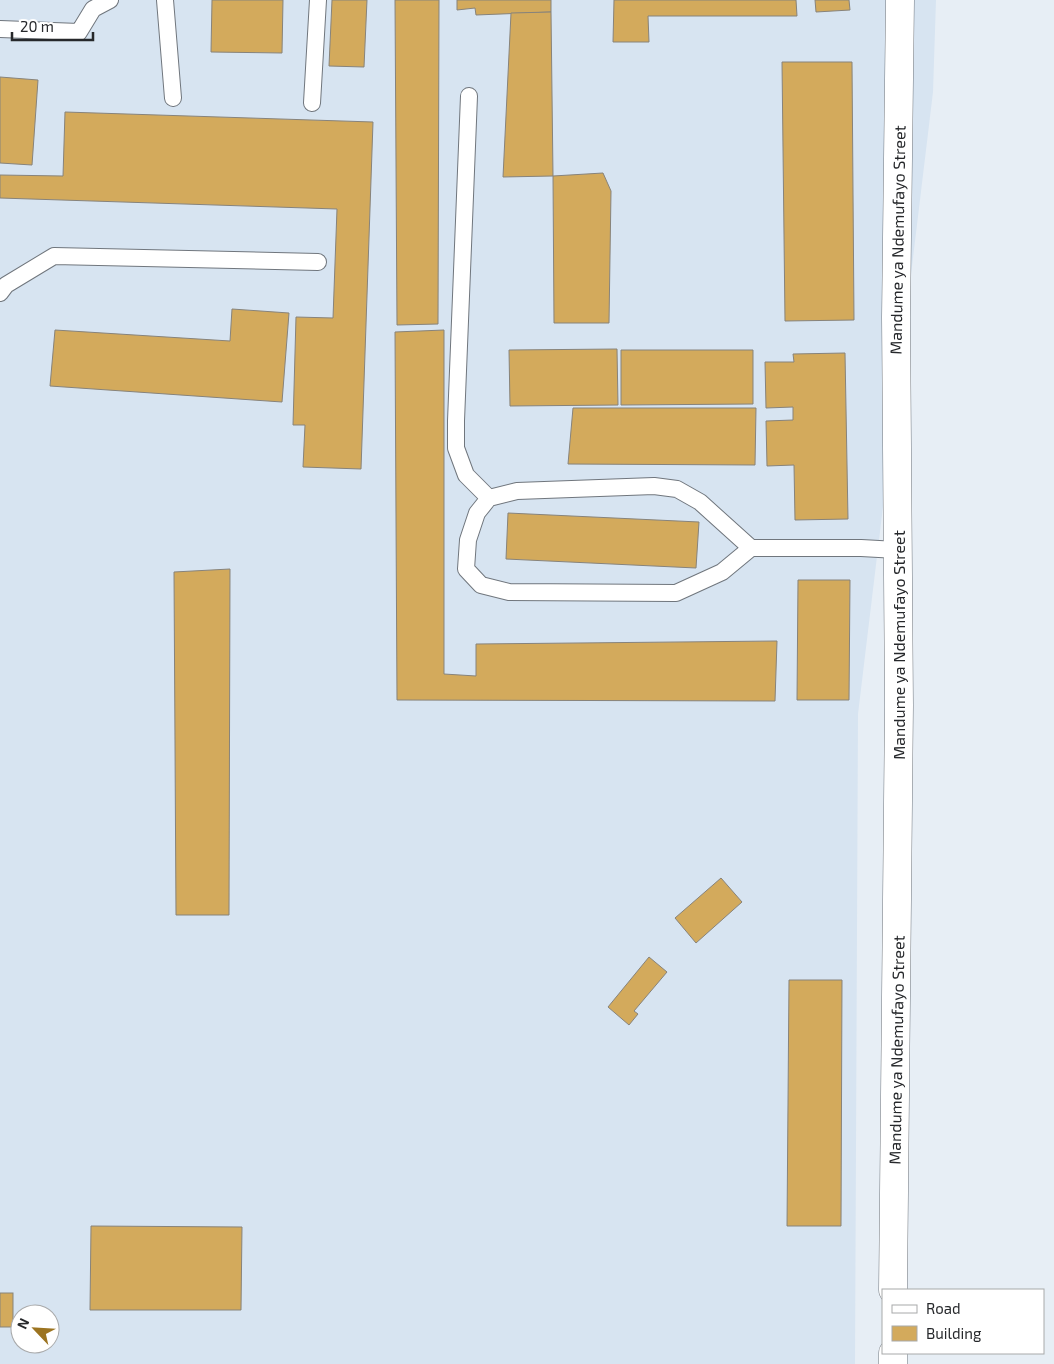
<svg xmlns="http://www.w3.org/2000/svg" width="1054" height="1364" font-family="'Exo 2',sans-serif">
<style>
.built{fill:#d7e4f1;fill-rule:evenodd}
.building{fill:#d3aa5c;stroke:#87837b}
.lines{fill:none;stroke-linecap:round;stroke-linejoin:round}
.lane-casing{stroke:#70767d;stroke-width:18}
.secondary-casing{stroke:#70767d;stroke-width:29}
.lane{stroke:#fff;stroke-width:16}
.secondary{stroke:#fff;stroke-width:28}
.labels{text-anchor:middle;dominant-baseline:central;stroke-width:4;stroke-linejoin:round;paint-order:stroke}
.street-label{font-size:16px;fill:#26282b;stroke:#fff}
</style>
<rect width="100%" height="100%" fill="#e7eef5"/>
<path class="built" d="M 0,0 L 936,0 L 933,92 L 858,714 L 855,1364 L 0,1364 ZM 20,1314 L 50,1314 L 50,1344 L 20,1344 Z"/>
<g class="building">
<polygon points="212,0 283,0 282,53 211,52"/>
<polygon points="332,0 367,0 364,67 329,66"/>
<polygon points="395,0 439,0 438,324 397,325"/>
<polygon points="457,0 551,0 551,12 476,15 475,8 457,10"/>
<polygon points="614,0 796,0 797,16 648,16 649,42 613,42"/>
<polygon points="815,0 849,0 850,10 816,12"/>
<polygon points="551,12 553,176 503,177 511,13"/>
<polygon points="782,62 852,62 854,320 785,321"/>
<polygon points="0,77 38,80 32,165 0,163"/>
<polygon points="65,112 373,122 361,469 303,467 305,425 293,425 296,317 333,318 337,209 0,198 0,175 63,176"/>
<polygon points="603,173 611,191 609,323 554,323 553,176"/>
<polygon points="232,309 289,313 282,402 50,386 55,330 230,341"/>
<polygon points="444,330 444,674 476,676 476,644 777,641 775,701 397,700 395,332"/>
<polygon points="617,349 618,405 510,406 509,350"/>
<polygon points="621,350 753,350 753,404 621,405"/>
<polygon points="845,353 848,519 795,520 794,465 767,466 766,421 793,420 793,407 766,408 765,362 794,362 793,354"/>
<polygon points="573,408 756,408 755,465 568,464"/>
<polygon points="508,513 699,522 696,568 506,559"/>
<polygon points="230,569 229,915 176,915 174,572"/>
<polygon points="798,580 850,580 849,700 797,700"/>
<polygon points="721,878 742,902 696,943 675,918"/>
<polygon points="649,957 667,972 634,1011 638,1014 629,1025 608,1007"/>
<polygon points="789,980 842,980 841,1226 787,1226"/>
<polygon points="91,1226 242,1227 241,1310 90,1310"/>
<rect x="0" y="1293" width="13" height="34"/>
</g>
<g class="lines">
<defs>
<g id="lane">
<polyline points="165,0 173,98"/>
<polyline points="0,29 79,32 93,9 110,0"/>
<polyline points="469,96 456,421 456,448 466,475 489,498"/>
<polyline points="312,103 318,0"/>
<polyline points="0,293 6,285 54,256 318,262"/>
<polyline points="751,548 700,502 677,489 654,486 517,491 489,498 477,513 468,540 466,569 481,585 509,592 676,593 722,572 751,548 861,548 897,550"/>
</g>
<g id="secondary">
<polyline points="893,1290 899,705 896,317 900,0"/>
<polyline points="893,1364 893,1353"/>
</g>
</defs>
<use href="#lane" class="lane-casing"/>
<use href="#secondary" class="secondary-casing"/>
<use href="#lane" class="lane"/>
<use href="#secondary" class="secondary"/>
</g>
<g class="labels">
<g class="street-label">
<text transform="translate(897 240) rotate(-89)">Mandume ya Ndemufayo Street</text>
<text transform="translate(898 645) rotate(-90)">Mandume ya Ndemufayo Street</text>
<text transform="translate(896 1050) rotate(-89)">Mandume ya Ndemufayo Street</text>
</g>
</g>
<rect x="882" y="1289" width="162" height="65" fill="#ffffff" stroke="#a8a9aa"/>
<rect x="892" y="1305" width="25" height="8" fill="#ffffff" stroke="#a8a9aa"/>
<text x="926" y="1314" font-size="15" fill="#26282b">Road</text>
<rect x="892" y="1326" width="25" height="15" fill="#d3aa5c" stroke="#a8a9aa"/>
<text x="926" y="1339" font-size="15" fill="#26282b">Building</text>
<g transform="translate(35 1329) rotate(295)"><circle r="24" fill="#ffffff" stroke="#a8a9aa"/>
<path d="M0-4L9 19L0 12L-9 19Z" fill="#9c7421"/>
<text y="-8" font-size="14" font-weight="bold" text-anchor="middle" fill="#26282b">N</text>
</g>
<path d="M12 32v8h81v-8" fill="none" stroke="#26282b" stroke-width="2.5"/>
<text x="20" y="32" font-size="15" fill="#26282b" stroke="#ffffff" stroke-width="4" paint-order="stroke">20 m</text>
</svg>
